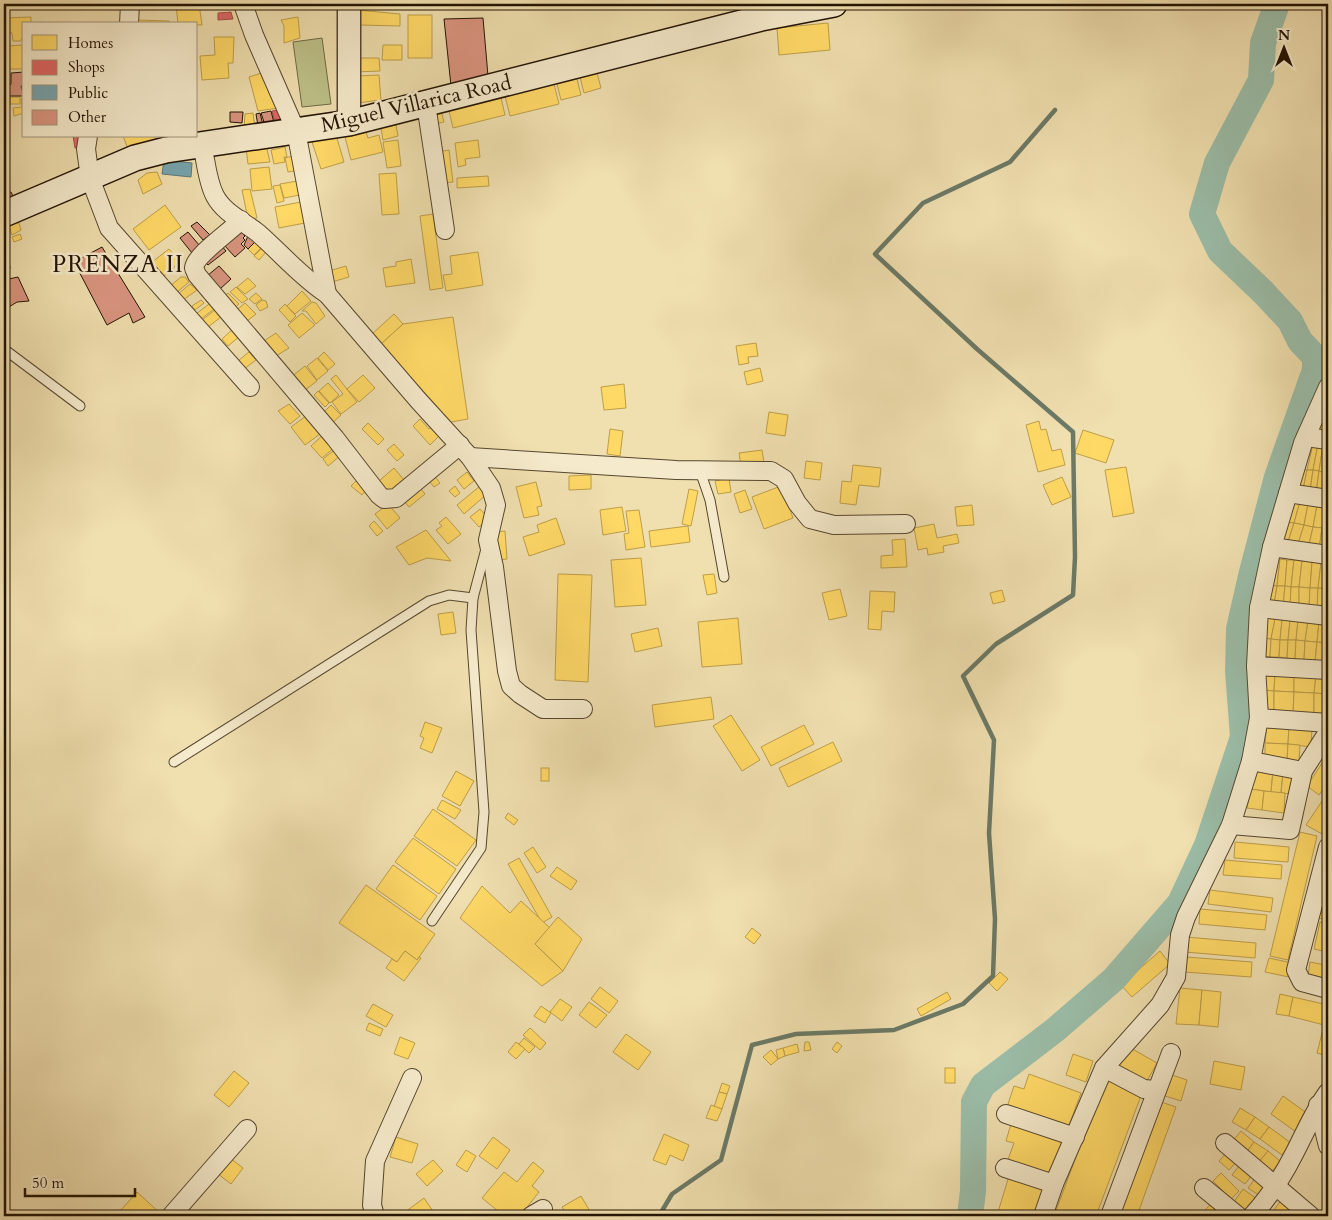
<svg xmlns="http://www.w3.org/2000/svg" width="1332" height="1220" font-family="Cardo,serif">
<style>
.green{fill:#bdc188;stroke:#706a46}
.homes{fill:#ffd966;stroke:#bd9e48}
.shops{fill:#e06666;stroke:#a74d48}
.public{fill:#76a5af;stroke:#5d7a7b}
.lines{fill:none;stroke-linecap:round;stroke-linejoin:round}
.stream{stroke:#6b7966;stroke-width:4.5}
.river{stroke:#9bbda8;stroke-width:26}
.building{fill:#da9580;stroke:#231403}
.service-casing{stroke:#56472e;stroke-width:11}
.minor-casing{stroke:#56472e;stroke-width:20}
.tertiary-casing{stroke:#56472e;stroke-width:25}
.secondary-casing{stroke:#231403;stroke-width:28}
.service{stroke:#f5eacb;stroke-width:9}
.minor{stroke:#f5eacb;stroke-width:18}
.tertiary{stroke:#f5eacb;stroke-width:22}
.secondary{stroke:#f5eacb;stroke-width:25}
.labels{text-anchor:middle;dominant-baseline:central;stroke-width:5;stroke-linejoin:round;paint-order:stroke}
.street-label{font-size:21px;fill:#231403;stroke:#f5eacb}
.quarter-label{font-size:24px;letter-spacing:1px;fill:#231403;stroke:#f5eacb}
</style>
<rect width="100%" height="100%" fill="#f0dfaf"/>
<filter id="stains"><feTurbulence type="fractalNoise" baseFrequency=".004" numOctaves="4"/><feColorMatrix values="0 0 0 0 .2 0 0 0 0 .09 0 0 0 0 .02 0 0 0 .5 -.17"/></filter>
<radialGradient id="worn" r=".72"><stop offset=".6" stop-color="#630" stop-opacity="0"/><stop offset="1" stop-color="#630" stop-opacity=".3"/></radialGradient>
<polygon class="green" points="322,38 331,104 302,107 293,42"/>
<g class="homes">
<polygon points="176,4 199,4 202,25 178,24"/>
<polygon points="358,10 400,14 400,26 360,25"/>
<rect x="408" y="15" width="24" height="43"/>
<polygon points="31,17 31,24 24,24 24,36 20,41 13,41 12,33 4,32 4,18"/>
<polygon points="298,17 300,38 284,43 284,26 281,20"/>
<polygon points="135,20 169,21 169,24 134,24"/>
<polygon points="828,23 830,50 779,55 777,28"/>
<polygon points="214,37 234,37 233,63 228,63 229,78 202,80 200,56 215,55"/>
<polygon points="24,45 24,69 7,69 6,46"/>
<polygon points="383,45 402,45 402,60 382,60"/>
<polygon points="355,58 379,58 380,71 355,72"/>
<polygon points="268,71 278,108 258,111 249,77"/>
<polygon points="597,73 601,88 584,93 580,77"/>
<polygon points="379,75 381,100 357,103 355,76"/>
<polygon points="577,79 581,95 561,100 557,84"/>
<polygon points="553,80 559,104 510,116 504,92"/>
<polygon points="499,89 505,115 453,128 447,102"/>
<rect x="10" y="97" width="10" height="7"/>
<polygon points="21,99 24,99 24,113 14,116 13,108 22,107"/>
<polygon points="441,111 444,122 431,125 428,114"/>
<polygon points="253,113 255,128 244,128 245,114"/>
<polygon points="396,125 398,136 383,140 381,128"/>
<polygon points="366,132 368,138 379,135 383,152 351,160 345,137"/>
<polygon points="336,135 344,162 321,169 312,142"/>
<polygon points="123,136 155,136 158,143 130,154"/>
<polygon points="398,140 401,166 387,168 383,142"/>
<polygon points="478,140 480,157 465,159 466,165 458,167 455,143"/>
<polygon points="266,145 270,162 248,164 246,147"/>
<polygon points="285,147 287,157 284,157 285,162 274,164 271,150"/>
<polygon points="449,150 453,182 441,183 437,152"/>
<polygon points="297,155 300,170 288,172 285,158"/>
<polygon points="269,167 272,189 252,191 250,169"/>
<polygon points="157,172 162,184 143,194 138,180 147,173"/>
<polygon points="6,173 10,189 4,190 4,174"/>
<polygon points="396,173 399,214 382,215 379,174"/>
<polygon points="488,176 489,186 457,188 457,178"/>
<polygon points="303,180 305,194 284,198 280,184"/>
<polygon points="280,185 284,201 277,203 273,186"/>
<polygon points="250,189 257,218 248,219 242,190"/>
<polygon points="301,202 305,223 279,228 275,207"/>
<polygon points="165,205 181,227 149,250 133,229"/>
<polygon points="433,214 443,288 430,290 420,216"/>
<polygon points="18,220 21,230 12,235 8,224"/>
<polygon points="20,234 22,239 14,242 12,237"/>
<polygon points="255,242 261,248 254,255 248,249"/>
<polygon points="262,248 266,252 259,260 254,256"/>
<polygon points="169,249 180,262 164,276 152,262"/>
<polygon points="478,252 483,285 446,291 443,275 452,274 450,256"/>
<polygon points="4,255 11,268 4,272"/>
<polygon points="411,259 415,283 386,287 383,268 396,266 396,262"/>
<polygon points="346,266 349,277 332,282 329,271"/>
<polygon points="181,277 185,277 189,282 176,293 170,286"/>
<polygon points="248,278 256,286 245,294 237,287"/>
<polygon points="190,284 197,290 183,300 178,294"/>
<polygon points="236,287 248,299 242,303 230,292"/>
<polygon points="302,291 311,301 295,314 287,306"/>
<polygon points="228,293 239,304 232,311 221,299"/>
<polygon points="256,293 262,299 255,304 249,299"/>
<polygon points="201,300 204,303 195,310 192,306"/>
<polygon points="262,300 266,301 268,307 260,311 256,305"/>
<polygon points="312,302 316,303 325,316 316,324 306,311 302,311"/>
<polygon points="245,303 256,314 242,325 232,314"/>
<polygon points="209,304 214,309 201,319 196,314"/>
<polygon points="285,304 296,316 290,322 279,310"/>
<polygon points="215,310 221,317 208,327 202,320"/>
<polygon points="302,313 315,325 299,338 288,325"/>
<polygon points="394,314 403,324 381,344 372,334"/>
<polygon points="453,317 468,419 451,422 381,344 403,324"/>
<polygon points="234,328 240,336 228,346 222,339"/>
<polygon points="276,333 289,348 273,358 261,343"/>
<polygon points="756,343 758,356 748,357 749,363 739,365 736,346"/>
<polygon points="249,352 256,360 244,369 238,361"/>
<polygon points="324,352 335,364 328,370 318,358"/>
<polygon points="317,358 328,371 317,380 307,366"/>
<polygon points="305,366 317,381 301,393 290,378"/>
<polygon points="760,368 763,381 747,385 744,372"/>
<polygon points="336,375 357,402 341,414 332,402 343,394 331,379"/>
<polygon points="363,375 375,388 359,402 347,389"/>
<polygon points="328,383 339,395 330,403 319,391"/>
<polygon points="624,384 626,408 604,410 601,387"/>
<polygon points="318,391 329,403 325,407 314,395"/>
<polygon points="289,404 300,416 290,424 278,411"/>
<polygon points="331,405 341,415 330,425 321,415"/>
<polygon points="769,412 788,415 785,436 766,433"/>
<polygon points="306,416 320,434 305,445 291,427"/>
<rect x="1326" y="416" width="2" height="18"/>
<polygon points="1326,416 1326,434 1315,432 1319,417"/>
<polygon points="420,419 429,429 433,426 441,434 430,445 413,426"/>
<polygon points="1039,421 1041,430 1046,429 1052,451 1061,449 1065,465 1038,472 1026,425"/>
<polygon points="368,423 384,439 378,445 362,429"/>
<polygon points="610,429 623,431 620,456 607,454"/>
<polygon points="1083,430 1114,440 1106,463 1075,453"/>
<polygon points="324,434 335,447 322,458 311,446"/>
<polygon points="394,444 404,455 397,461 387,450"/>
<polygon points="1313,444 1318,444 1313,470 1307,470"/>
<polygon points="1318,444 1323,445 1319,471 1313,470"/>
<polygon points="1323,445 1328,446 1327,474 1319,471"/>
<polygon points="337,448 342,454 328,466 323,459"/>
<polygon points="762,450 764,463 741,467 739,453"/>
<polygon points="806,461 822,463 820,480 804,478"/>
<polygon points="853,465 881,468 879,487 859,485 856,505 840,503 842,481 851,482"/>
<polygon points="1126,467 1134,513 1113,517 1105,470"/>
<polygon points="394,468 405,481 390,494 379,481"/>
<polygon points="1299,469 1307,470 1303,490 1294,489"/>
<polygon points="1307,470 1313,470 1310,491 1303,490"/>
<polygon points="1313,470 1319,471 1316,493 1310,491"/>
<polygon points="1319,471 1327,474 1326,494 1316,493"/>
<polygon points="431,472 440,483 434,487 426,477"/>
<polygon points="467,472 474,481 464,489 457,480"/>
<polygon points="591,475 591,489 569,490 569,476"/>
<polygon points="1062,477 1071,497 1052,505 1043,485"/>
<polygon points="729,478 731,492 718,494 715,481"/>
<polygon points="358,479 368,488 362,495 351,486"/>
<polygon points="536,482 542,506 537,507 539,515 524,518 516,487"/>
<polygon points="417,484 425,494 409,507 401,497"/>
<polygon points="455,486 460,493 455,497 449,491"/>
<polygon points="480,486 487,494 464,514 457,505"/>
<polygon points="781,486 793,518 764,529 752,497"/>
<polygon points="689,489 698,491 691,526 682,524"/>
<polygon points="745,490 752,509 740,513 734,494"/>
<polygon points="1291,497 1301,498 1294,523 1285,522"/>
<polygon points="1301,498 1309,499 1304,525 1294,523"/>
<polygon points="1309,499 1318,500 1313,527 1304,525"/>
<polygon points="1318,500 1327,501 1322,528 1313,527"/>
<polygon points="1327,501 1328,502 1328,529 1322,528"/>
<polygon points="388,504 400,518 387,529 375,514"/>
<polygon points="972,505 974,525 957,526 955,507"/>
<polygon points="622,507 626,531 603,535 600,510"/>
<polygon points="480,509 489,519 479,527 470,517"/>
<polygon points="639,510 645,547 626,550 624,534 629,533 626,511"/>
<polygon points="446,517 461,534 448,544 436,530 442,526 439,523"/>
<polygon points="556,518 565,544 529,556 523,537 539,532 537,525"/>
<polygon points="374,521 383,531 377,536 369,526"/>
<polygon points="1285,522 1294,523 1287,545 1277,544"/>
<polygon points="1294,523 1304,525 1297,547 1287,545"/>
<polygon points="934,524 937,538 957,534 959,543 943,546 944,552 928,555 927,548 918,550 914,528"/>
<polygon points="1304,525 1313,527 1308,549 1297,547"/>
<polygon points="688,526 690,542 651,547 649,531"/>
<polygon points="1313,527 1322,528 1319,550 1308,549"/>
<polygon points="1322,528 1328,529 1328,550 1319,550"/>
<polygon points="426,530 451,561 427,558 409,565 396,547"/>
<polygon points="505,531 507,559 498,560 496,532"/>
<polygon points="905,539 907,567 881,568 881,556 893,555 892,540"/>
<polygon points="641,558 646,605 615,607 611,560"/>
<polygon points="1273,558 1280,559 1277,586 1268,585"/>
<polygon points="1280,559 1287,560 1285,586 1277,586"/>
<polygon points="1287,560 1294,560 1291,587 1285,586"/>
<polygon points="1294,560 1302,561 1299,587 1291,587"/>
<polygon points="1302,561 1312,562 1310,588 1299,587"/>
<polygon points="1312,562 1321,563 1318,588 1310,588"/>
<polygon points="1321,563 1328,563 1327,589 1318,588"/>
<polygon points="558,574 592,575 588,682 555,680"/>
<polygon points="714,574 717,593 707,595 703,575"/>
<polygon points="1268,585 1277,586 1274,605 1265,604"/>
<polygon points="1277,586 1285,586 1283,606 1274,605"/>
<polygon points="1285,586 1291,587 1290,607 1283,606"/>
<polygon points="1291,587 1299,587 1299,608 1290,607"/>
<polygon points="1299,587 1310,588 1309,609 1299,608"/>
<polygon points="1310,588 1318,588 1317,610 1309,609"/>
<polygon points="1318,588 1327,589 1326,611 1317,610"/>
<polygon points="840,589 847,616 829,620 822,593"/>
<polygon points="1327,589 1328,589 1328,611 1326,611"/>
<polygon points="1002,590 1005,601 993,604 990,593"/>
<polygon points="870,591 895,592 894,612 882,611 881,630 868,629"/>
<polygon points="453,612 456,633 441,635 438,614"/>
<polygon points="738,618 742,664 702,667 698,622"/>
<polygon points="1265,618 1275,619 1271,639 1262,638"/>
<polygon points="1275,619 1282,620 1280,640 1271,639"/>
<polygon points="1282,620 1290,620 1288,640 1280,640"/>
<polygon points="1290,620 1298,620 1296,640 1288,640"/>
<polygon points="1298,620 1308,621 1305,641 1296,640"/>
<polygon points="1308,621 1319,622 1317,642 1305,641"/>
<polygon points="1319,622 1328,623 1327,643 1317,642"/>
<polygon points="658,628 662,646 635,652 631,634"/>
<polygon points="1262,638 1271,639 1270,657 1260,656"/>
<polygon points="1271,639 1280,640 1279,657 1270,657"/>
<polygon points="1280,640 1288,640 1287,658 1279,657"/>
<polygon points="1288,640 1296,640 1295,659 1287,658"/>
<polygon points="1296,640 1305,641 1304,660 1295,659"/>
<polygon points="1305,641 1317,642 1315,661 1304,660"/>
<polygon points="1317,642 1327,643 1326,663 1315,661"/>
<polygon points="1327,643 1328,643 1328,663 1326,663"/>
<polygon points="1263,674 1275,674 1274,691 1262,690"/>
<polygon points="1275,674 1294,674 1294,692 1274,691"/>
<polygon points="1294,674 1316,675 1314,693 1294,692"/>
<polygon points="1316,675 1328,676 1328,694 1314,693"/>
<polygon points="1262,690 1274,691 1274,712 1262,711"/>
<polygon points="1274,691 1294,692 1293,713 1274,712"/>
<polygon points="1294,692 1314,693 1314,714 1293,713"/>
<polygon points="1314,693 1328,694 1328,715 1314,714"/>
<polygon points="711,697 714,719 655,727 652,705"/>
<polygon points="731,715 760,760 742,771 713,726"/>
<polygon points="425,722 442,728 432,753 420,748 424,738 420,736"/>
<polygon points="1267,724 1289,726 1288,744 1265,743"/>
<polygon points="804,725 814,744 771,766 761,747"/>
<polygon points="1289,726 1312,728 1311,747 1288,744"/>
<polygon points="833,742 842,761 788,787 779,768"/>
<polygon points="1265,743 1288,744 1287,761 1265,759"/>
<polygon points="1288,744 1300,745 1299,761 1287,761"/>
<polygon points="1328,754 1328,782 1319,795 1307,786"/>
<rect x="541" y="768" width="8" height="13"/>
<polygon points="1254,769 1273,771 1271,792 1251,789"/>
<polygon points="456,771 474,781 460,806 442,796"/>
<polygon points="1273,771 1283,773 1281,793 1271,792"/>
<polygon points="1283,773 1293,774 1292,794 1281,793"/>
<polygon points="1251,789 1264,791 1262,810 1247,808"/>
<polygon points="1264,791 1285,793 1284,813 1262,810"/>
<polygon points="1328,792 1328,829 1324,835 1306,825"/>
<polygon points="442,800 461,810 455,819 437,809"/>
<polygon points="433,809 476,840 457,866 414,836"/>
<polygon points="508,813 518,820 514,825 505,818"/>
<polygon points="1300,832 1317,836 1288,960 1270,956"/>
<polygon points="413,838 456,869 439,894 395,862"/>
<polygon points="1235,842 1289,847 1288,862 1234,858"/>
<polygon points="533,847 546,867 537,873 524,853"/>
<polygon points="519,858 552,917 542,923 508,864"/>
<polygon points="1225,860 1282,865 1281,879 1223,875"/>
<polygon points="393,865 437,896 420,920 376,889"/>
<polygon points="557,867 577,881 571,890 550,876"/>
<polygon points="366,885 435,934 417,960 405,951 397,962 339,923"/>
<polygon points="482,886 510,913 521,901 550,928 535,944 563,971 542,986 460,918"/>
<polygon points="1210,890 1273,898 1271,912 1208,904"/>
<polygon points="1322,896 1328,897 1328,904 1321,903"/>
<polygon points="1320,904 1328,906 1328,912 1319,911"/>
<polygon points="1200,909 1267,915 1265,930 1199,924"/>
<polygon points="1319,912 1328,914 1328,920 1318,918"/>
<polygon points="558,917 582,939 563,971 535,944"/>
<polygon points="1320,922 1328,924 1327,952 1314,949"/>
<polygon points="752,928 761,935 754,944 745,937"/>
<polygon points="1186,937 1256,943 1255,958 1185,952"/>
<polygon points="405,951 417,960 419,957 421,958 404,981 386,968 392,959 397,962"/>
<polygon points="1160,951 1170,964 1132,997 1121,985"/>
<polygon points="1186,957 1252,962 1251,977 1185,972"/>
<polygon points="1269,958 1292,963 1289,977 1265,972"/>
<polygon points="1310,962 1325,965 1323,978 1308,976"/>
<polygon points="1000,972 1008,979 997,991 989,983"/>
<polygon points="600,987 618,1001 609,1013 591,999"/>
<polygon points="1180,988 1202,990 1199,1025 1176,1024"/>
<polygon points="1202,990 1221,992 1218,1027 1199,1025"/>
<polygon points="947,992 951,999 921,1016 917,1009"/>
<polygon points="1280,994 1293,997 1289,1016 1276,1014"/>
<polygon points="1293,997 1328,1005 1328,1026 1289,1016"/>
<polygon points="560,999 572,1007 562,1021 550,1012"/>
<polygon points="589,1002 607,1015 596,1028 579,1015"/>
<polygon points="373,1004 393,1015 386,1027 366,1016"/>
<polygon points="541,1006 551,1013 545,1023 534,1016"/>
<polygon points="369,1023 383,1029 380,1036 366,1030"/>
<polygon points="1324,1025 1328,1026 1328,1056 1317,1053"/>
<polygon points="530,1028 546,1043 540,1050 523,1035"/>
<polygon points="626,1034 651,1052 638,1070 613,1052"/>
<polygon points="400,1037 415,1043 408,1059 394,1054"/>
<polygon points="524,1038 535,1047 529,1053 519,1044"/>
<polygon points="516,1042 525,1049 516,1059 508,1052"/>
<polygon points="805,1042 809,1042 811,1050 804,1051"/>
<polygon points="837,1042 842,1046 837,1053 832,1049"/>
<polygon points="797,1044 799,1052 785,1056 783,1048"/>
<polygon points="1129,1047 1157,1063 1147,1081 1119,1065"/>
<polygon points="783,1048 785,1056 778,1059 776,1050"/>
<polygon points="771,1050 778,1059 771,1065 763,1057"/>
<polygon points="1073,1054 1093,1061 1086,1082 1066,1075"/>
<polygon points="1214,1061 1245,1067 1241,1090 1210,1084"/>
<rect x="945" y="1068" width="10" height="15"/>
<polygon points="234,1071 249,1083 229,1107 214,1095"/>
<polygon points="1029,1074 1081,1093 1068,1128 1007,1107 1014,1086 1024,1089"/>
<polygon points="1169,1074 1187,1080 1181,1101 1162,1095"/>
<polygon points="1105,1079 1142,1093 1096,1216 1054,1216"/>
<polygon points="722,1083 730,1086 727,1094 719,1092"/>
<polygon points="719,1092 727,1094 722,1109 714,1107"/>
<polygon points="1283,1096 1308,1114 1296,1132 1271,1114"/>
<polygon points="1155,1100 1176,1107 1137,1216 1114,1216"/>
<polygon points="711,1105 722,1109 717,1121 706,1118"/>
<polygon points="1240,1108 1255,1117 1246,1130 1232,1122"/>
<polygon points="1255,1117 1269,1127 1260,1139 1246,1130"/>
<polygon points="1011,1124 1063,1140 1052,1176 1007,1162 1014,1143 1006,1141"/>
<polygon points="1269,1127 1291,1143 1282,1155 1260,1139"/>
<polygon points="1241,1131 1254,1142 1246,1153 1232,1142"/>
<polygon points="664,1134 689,1145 683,1161 670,1155 666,1165 653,1160"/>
<polygon points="396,1137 418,1144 412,1163 390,1157"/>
<polygon points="493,1137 510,1150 497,1169 479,1156"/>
<polygon points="1254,1142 1268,1151 1258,1163 1246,1153"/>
<polygon points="466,1150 476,1156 467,1172 456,1165"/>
<polygon points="1228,1151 1238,1160 1229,1170 1219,1161"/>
<polygon points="1268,1151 1280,1161 1271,1173 1258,1163"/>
<polygon points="230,1158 243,1168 231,1184 218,1174"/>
<polygon points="433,1160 443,1171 427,1186 416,1174"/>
<polygon points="533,1162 544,1171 532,1186 539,1192 520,1216 504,1216 482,1198 504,1172 517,1182"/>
<polygon points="1242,1162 1255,1171 1245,1184 1232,1175"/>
<polygon points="1221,1173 1239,1191 1231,1199 1213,1181"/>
<polygon points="1009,1176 1046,1188 1036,1216 1010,1216 998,1212"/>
<polygon points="1257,1176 1269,1185 1260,1196 1248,1188"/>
<polygon points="1243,1189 1257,1199 1246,1212 1233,1203"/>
<polygon points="137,1192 161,1214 159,1216 128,1216 121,1210"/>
<polygon points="581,1196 591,1213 585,1216 567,1216 562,1207"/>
<polygon points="424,1198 435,1214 432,1216 408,1216 405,1212"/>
<polygon points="1282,1199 1296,1209 1291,1216 1282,1216 1274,1210"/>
<polygon points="1213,1202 1227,1216 1211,1216 1205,1210"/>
<polygon points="187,1208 196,1216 179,1216"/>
<polygon points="121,1210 128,1216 101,1216 100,1212"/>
</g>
<g class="shops">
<polygon points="231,12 233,19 218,20 218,13"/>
<polygon points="278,110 282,122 275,123 272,111"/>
<polygon points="73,136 82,136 85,146 75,148"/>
<polygon points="4,222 9,234 4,235"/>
</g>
<polygon class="public" points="164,160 192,163 191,177 162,174"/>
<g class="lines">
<polyline class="stream" points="659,1216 672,1194 721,1160 752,1045 796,1034 894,1030 963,1004 993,976 995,919 989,833 994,740 963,676 996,644 1073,595 1075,557 1073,432 977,349 875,254 923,203 1010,162 1055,110"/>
<polyline class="river" points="970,1216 973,1191 974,1102 983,1085 1055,1030 1114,979 1180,903 1207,845 1243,737 1238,671 1239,629 1252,572 1277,477 1315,370 1315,357 1300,341 1290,321 1263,292 1220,251 1202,214 1217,163 1261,80 1263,43 1277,4"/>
</g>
<g class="building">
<polygon points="6,4 36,4 6,6"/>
<polygon points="483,18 488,76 451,86 444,19"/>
<polygon points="24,72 24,86 21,86 24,96 8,96 8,86 11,84 11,73"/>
<polygon points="271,111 274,123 265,125 261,113"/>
<polygon points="230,112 243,112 242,123 230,122"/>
<polygon points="260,113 263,125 258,126 256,114"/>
<polygon points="11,192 15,200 4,202 4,193"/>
<polygon points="197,222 210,235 203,240 191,226"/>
<polygon points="240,231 245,236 243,238 245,240 241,244 245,248 235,257 224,245"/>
<polygon points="188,232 200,246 192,253 180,238"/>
<polygon points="248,236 255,242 248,249 244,245"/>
<polygon points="220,244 226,251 208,265 202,259"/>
<polygon points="102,247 145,317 133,323 129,313 107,325 74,262"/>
<polygon points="219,266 231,279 220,289 207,276"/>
<polygon points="18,277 29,301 17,302 4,310 4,280"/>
</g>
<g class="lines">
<defs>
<g id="service">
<polyline points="4,349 80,406"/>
<polyline points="700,471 710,500 724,577"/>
<polyline points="174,762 429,601 449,595 473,598"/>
<polyline points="432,921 481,848 484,812 471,630 473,598 486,549"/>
</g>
<g id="minor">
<polyline points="243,4 254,35 296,131 327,294"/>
<polyline points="129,24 130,4"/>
<polyline points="426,104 445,230"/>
<polyline points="88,136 86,149 90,178 109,228 250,387"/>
<path d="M 202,144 C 206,161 207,181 215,196 C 224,213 243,221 258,233 C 281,253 301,277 327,294 L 418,400 L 470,457 L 491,488 L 496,505 L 488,540 L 494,567 L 507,671 L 511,686 L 520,694 L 543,709 L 583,709"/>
<path d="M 241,220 C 230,232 195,255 194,268 L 197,275 L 335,438 L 379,495 L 384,499 L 396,498 L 460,445"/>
<polyline points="1306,437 1328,440"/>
<polyline points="470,457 676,470 771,471 784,479 797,503 810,519 834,525 906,524"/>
<polyline points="1288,493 1328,499"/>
<polyline points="1272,547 1328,555"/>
<polyline points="1259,608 1328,616"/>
<polyline points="1256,666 1328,670"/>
<polyline points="1259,718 1328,723"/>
<polyline points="1251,761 1303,771"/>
<polyline points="1231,825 1290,830 1303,771 1328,732"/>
<polyline points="1328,847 1296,970 1302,982 1328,989"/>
<polyline points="1104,1068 1144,1089 1155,1090"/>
<polyline points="1318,1105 1328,1146"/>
<polyline points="1006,1114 1075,1137"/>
<polyline points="1225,1143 1311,1216"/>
<polyline points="1005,1168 1054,1184"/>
<polyline points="1204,1188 1238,1216"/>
<polyline points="171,1216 247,1129"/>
<polyline points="375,1216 372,1205 375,1161 412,1078"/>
<polyline points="531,1216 543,1209"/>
<polyline points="1043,1216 1054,1184 1104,1068 1160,1005 1176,977 1180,935 1186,917 1231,825 1251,761 1259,718 1256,666 1259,608 1272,547 1303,443 1328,387"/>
<polyline points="1110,1216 1171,1053"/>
<path d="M 1252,1216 C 1269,1197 1283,1176 1294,1154 C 1305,1133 1314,1111 1328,1092"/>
</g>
<polyline id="tertiary" points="349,4 349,123"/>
<polyline id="secondary" points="4,214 135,158 166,150 349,123 761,18 834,4"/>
</defs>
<use href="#service" class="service-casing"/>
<use href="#minor" class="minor-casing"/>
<use href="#tertiary" class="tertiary-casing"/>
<use href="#secondary" class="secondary-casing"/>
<use href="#service" class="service"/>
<use href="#minor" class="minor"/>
<use href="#tertiary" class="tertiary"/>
<use href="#secondary" class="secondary"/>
</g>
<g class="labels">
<g class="street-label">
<text transform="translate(416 104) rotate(-13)">Miguel Villarica Road</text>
</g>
<g class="quarter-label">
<text x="118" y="264">PRENZA II</text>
</g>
</g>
<rect width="1332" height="1220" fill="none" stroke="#f0dfaf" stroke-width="20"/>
<rect x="5" y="5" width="1322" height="1210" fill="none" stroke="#231403" stroke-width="2.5"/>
<rect x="10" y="10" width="1312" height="1200" fill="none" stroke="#231403"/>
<rect x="22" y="22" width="175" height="115" fill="#f5eacb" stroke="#a1947b"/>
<rect x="32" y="35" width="25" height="15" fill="#ffd966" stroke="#a1947b"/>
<text x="68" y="48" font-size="15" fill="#231403">Homes</text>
<rect x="32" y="60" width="25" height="15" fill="#e06666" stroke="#a1947b"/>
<text x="68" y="72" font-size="15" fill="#231403">Shops</text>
<rect x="32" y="85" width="25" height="15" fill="#76a5af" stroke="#a1947b"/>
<text x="68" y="98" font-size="15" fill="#231403">Public</text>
<rect x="32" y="110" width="25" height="15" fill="#da9580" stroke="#a1947b"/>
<text x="68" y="122" font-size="15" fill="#231403">Other</text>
<g transform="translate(1284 48)" stroke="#f5eacb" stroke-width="4" paint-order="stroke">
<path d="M0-4L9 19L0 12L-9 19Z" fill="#231403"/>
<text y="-8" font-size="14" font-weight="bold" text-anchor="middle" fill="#231403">N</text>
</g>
<path d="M25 1188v8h110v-8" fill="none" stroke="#231403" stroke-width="2.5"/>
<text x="32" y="1188" font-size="15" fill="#231403" stroke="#f5eacb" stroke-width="4" paint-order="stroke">50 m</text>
<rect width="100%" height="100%" filter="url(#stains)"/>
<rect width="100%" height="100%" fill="url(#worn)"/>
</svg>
